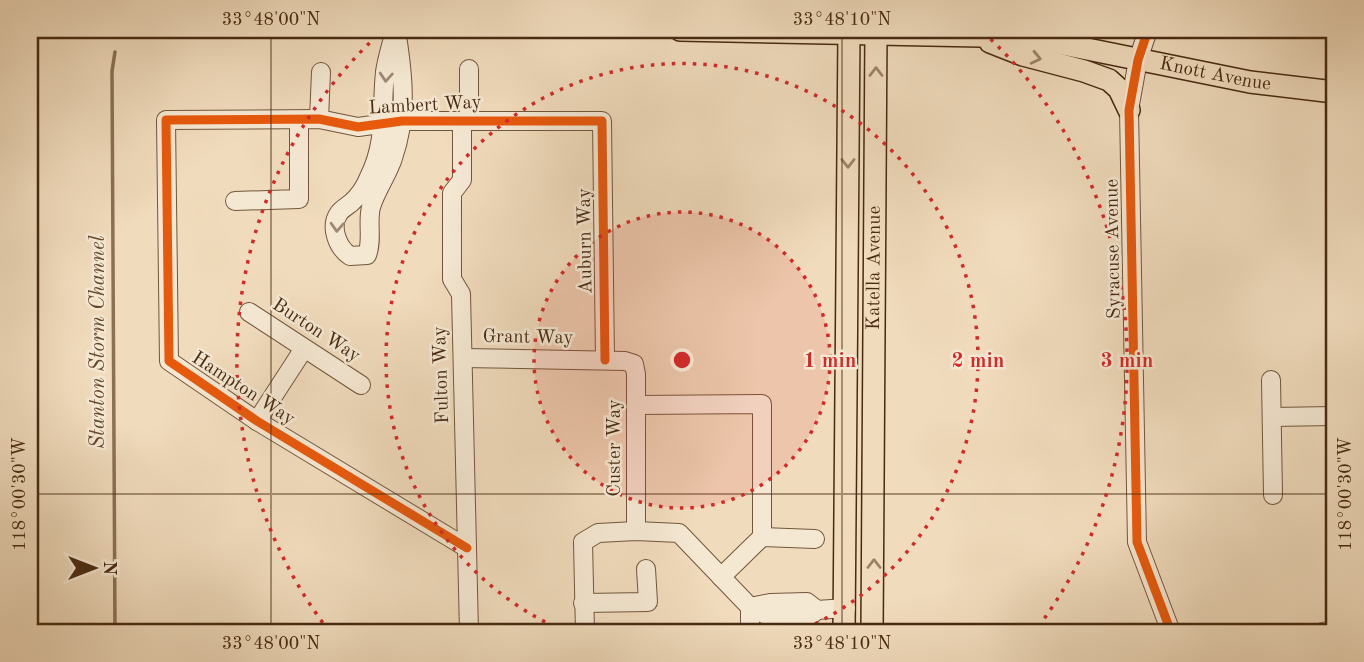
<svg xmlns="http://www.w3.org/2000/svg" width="1364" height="662" font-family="'Old Standard TT',serif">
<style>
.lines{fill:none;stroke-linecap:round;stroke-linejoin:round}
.stream{stroke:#8b7055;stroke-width:3.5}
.minor-casing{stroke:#72563c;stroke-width:20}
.major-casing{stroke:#482a12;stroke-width:24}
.minor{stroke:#f5e8d3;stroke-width:18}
.major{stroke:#f0dbbc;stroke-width:21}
.cycleway-casing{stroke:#f5e8d3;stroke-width:13}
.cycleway{stroke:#e8590c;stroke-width:9}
.oneway{stroke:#9c8267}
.oneway2{stroke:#9e8972}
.ticks{fill:none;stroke:#482a12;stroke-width:2;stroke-opacity:0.45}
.ring{fill:none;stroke:#d62828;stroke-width:3.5;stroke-dasharray:3.5 7}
.labels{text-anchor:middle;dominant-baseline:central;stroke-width:5;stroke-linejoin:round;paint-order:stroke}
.street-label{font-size:19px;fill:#482a12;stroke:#f5e8d3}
.water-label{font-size:21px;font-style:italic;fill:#64472e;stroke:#f5e8d3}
.centre{fill:#d62828;stroke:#f5e8d3;stroke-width:3.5}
.ring-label{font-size:21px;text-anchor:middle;font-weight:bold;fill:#d62828;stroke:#f5e8d3;stroke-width:5;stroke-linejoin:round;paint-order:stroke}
.neatline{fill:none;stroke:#482a12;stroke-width:2.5}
.ticks-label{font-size:18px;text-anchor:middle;fill:#482a12}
</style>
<rect width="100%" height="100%" fill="#f0dbbc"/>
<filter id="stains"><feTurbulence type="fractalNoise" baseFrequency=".00286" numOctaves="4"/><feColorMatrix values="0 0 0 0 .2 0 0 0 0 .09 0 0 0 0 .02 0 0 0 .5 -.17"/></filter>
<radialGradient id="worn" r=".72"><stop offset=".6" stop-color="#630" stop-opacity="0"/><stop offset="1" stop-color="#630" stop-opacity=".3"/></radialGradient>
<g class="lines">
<polyline class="stream" points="115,632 112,71 115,52"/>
<defs>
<g id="minor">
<path d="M 395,30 C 392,43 387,58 385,72 C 381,110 387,141 369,177 C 365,187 359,196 351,203 C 347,206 341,210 339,213 C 329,227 338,248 350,256 L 367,255 C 373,240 367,223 371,207 C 376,190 388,174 393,158 C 408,116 403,72 396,30"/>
<polyline points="1148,30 1138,60 1129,110 1137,542 1171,632"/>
<polyline points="469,69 469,120"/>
<polyline points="319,119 321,72"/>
<polyline points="462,122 462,180 452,193 452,279 461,294 469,632"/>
<polyline points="235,201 299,199 299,120"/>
<polyline points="249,312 361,385"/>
<polyline points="463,358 625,361 634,364 636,374 636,531"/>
<polyline points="1271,380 1273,495"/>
<polyline points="636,405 762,404 762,537 721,577"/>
<polyline points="1272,417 1334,416"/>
<polyline points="257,421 303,350"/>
<polyline points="762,537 815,539"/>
<polyline points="467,548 257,421 169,361 166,120 319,119 358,127 402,121 602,121 605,360"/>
<polyline points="583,603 648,602 646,569"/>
<polyline points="750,607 770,603 807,602 817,610 846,608"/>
<polyline points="750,607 750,632"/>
<polyline points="585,632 583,542 598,533 636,531 679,533 750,607 768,616 809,617 817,610"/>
<polyline points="1322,632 1334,630"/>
</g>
<g id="major">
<path id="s1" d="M 680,30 L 1028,37 L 1250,82 L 1334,92"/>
<polyline points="990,42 1023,55 1084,71 1109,80 1119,89 1129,110"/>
<polyline points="844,632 849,30"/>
<path id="s2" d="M 872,632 L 876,30"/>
</g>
</defs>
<use href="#minor" class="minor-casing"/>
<use href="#major" class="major-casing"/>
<use href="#minor" class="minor"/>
<use href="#major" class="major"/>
<defs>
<g id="cycleway">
<polyline points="1148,30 1138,60 1129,110 1137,542 1171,632"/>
<polyline points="467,548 257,421 169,361 166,120 319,119 358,127 402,121 602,121 605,360"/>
</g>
</defs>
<use href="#cycleway" class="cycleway-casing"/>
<use href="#cycleway" class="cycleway"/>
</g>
<defs><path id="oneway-chevron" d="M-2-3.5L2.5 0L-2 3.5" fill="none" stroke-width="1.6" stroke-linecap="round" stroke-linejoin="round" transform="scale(1.75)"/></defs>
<g class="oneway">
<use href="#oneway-chevron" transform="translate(1036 58) rotate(13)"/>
<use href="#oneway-chevron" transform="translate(876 72) rotate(-90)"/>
<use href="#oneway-chevron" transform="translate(848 163) rotate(90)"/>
<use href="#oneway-chevron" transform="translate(874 564) rotate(-90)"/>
</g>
<g class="oneway2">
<use href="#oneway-chevron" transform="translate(386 77) rotate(94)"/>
<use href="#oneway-chevron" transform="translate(337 227) rotate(93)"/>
</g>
<path class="ticks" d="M 271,30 L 271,632M 842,30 L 842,632M 30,494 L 1334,494"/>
<circle cx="682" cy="360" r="148" fill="#d62828" fill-opacity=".12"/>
<g class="ring">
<circle cx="682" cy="360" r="148"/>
<path d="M564 631A296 296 0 1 1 800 631"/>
<path d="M329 631A445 445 0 0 1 381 32M983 32A445 445 0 0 1 1035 631"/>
</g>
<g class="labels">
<g class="street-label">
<text stroke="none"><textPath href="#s1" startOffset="539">Knott Avenue</textPath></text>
<text transform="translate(425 106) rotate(-3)">Lambert Way</text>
<text transform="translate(586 241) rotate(-91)">Auburn Way</text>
<text transform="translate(1114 249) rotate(-91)">Syracuse Avenue</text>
<text stroke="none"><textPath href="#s2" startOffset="364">Katella Avenue</textPath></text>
<text transform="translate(316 331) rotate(33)">Burton Way</text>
<text transform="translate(528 338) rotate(1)">Grant Way</text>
<text transform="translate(442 375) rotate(-92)">Fulton Way</text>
<text transform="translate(243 389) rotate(33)">Hampton Way</text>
<text transform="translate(615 448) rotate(-90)">Custer Way</text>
</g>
<g class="water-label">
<text transform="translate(98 342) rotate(-90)">Stanton Storm Channel</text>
</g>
</g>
<circle cx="682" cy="360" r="10" class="centre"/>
<g class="ring-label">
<text x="830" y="367">1 min</text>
<text x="978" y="367">2 min</text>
<text x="1127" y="367">3 min</text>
</g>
<rect width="1364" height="662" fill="none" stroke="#f0dbbc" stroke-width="77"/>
<g transform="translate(94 568) rotate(90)" stroke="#f5e8d3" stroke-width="5" paint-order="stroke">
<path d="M0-5L12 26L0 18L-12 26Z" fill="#482a12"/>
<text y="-10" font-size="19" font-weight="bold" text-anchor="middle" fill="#482a12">N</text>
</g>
<rect x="38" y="38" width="1288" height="586" class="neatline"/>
<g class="ticks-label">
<text x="271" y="25">33°48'00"N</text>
<text x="842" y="25">33°48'10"N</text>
<text transform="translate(1345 494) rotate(-90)" y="6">118°00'30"W</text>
<text transform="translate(19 494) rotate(-90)" y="6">118°00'30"W</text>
<text x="271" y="649">33°48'00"N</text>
<text x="842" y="649">33°48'10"N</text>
</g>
<rect width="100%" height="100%" filter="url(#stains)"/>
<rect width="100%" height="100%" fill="url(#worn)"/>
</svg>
